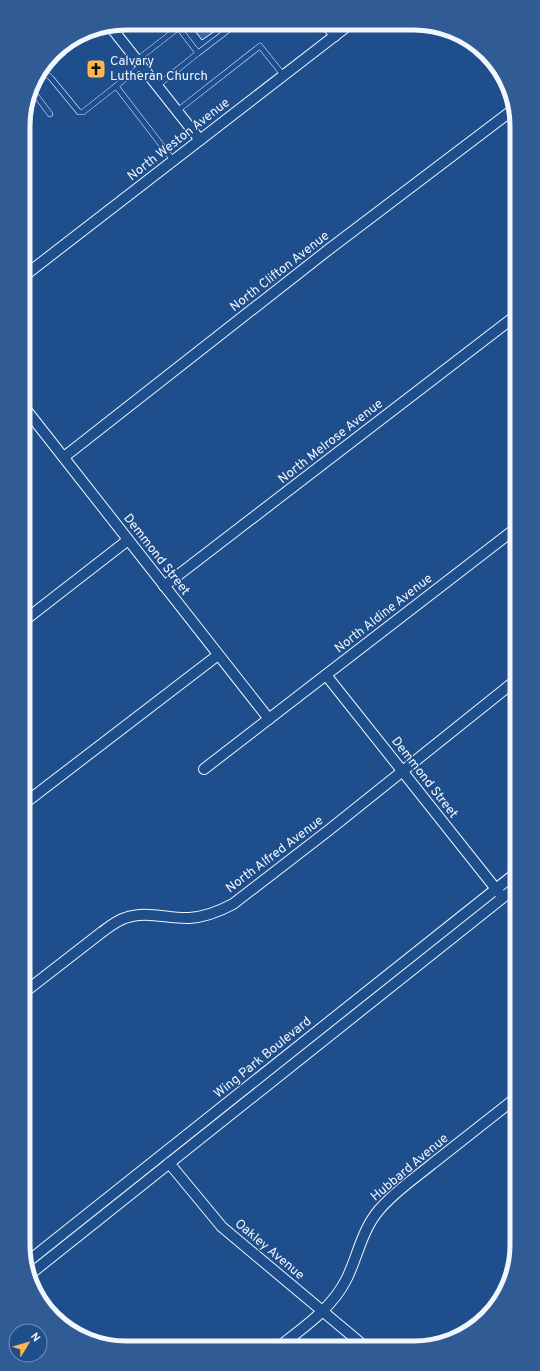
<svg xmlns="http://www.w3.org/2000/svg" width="540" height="1371" font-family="Overpass,sans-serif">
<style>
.building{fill:#3563a3;stroke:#f2f6ff}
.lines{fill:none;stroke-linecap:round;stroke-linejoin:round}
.service-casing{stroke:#f2f6ff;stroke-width:6}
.minor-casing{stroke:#f2f6ff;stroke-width:12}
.service{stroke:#1f4e8c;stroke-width:5}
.minor{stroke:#1f4e8c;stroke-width:10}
.labels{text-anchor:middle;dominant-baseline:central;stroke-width:3;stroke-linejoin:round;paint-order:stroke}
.poi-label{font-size:13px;fill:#f2f6ff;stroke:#1f4e8c;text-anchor:start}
.street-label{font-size:13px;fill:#f2f6ff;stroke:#1f4e8c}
.rim{fill:none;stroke:#f2f6ff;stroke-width:5}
</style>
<rect width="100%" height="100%" fill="#1f4e8c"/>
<g class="building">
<polygon points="189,23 215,24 219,28 202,40"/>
<polygon points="215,24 223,24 219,28"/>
</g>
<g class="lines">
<defs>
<g id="service">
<polyline points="117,34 130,23"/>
<polyline points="198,53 236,24"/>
<polyline points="137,60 178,28"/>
<polyline points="141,66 116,86 173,160"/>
<polyline points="39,73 49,76 51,78 79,112 83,112 116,86"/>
<polyline points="157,86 198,53 175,23"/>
<polyline points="31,89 50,114"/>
<polyline points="177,111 260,46 284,76"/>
</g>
<g id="minor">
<polyline points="326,24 335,36"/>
<polyline points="110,26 200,140"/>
<polyline points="24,276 350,24"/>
<polyline points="24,407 269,719"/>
<polyline points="64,457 328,250 514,109"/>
<polyline points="164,586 514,317"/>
<polyline points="25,620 128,540"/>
<polyline points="326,675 500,894"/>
<polyline points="204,769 515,529"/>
<polyline points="25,803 218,655"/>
<path d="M 26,991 L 102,932 C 109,927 116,921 125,918 C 146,910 168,919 189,918 C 205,917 220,911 233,904 L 329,830 L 515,681"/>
<polyline points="169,1163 222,1227 363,1345"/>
<polyline points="26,1263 516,873"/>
<polyline points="29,1275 516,887"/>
<path d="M 281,1345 C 306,1326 333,1307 347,1278 C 358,1255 362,1230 379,1210 C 394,1192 415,1178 432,1164 C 460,1142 488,1120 516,1098"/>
</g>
</defs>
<use href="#service" class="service-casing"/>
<use href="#minor" class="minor-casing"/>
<use href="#service" class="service"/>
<use href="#minor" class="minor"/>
</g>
<defs>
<symbol id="church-square" viewBox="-11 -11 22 22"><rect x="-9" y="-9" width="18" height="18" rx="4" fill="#ffb74d" stroke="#1f4e8c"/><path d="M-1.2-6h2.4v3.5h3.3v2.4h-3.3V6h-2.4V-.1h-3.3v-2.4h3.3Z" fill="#111"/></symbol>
</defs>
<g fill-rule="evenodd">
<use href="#church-square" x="85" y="58" width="22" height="22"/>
</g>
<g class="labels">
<g class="poi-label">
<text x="110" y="62">Calvary<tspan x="110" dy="15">Lutheran Church</tspan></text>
</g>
<g class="street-label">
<text transform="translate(179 140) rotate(-38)">North Weston Avenue</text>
<text transform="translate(280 272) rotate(-38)">North Clifton Avenue</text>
<text transform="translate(331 442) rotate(-38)">North Melrose Avenue</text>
<text transform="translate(156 555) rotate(52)">Demmond Street</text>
<text transform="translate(384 614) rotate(-38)">North Aldine Avenue</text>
<text transform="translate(424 778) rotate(52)">Demmond Street</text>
<text transform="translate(275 855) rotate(-37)">North Alfred Avenue</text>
<text transform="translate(263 1058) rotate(-39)">Wing Park Boulevard</text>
<text transform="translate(410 1168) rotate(-40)">Hubbard Avenue</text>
<text transform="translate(269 1250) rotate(40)">Oakley Avenue</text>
</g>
</g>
<path d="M0 0H540V1371H0ZM126 30H414A96 96 0 0 1 510 126V1245A96 96 0 0 1 414 1341H126A96 96 0 0 1 30 1245V126A96 96 0 0 1 126 30Z" fill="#305b95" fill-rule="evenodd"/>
<path class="rim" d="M126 30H414A96 96 0 0 1 510 126V1245A96 96 0 0 1 414 1341H126A96 96 0 0 1 30 1245V126A96 96 0 0 1 126 30Z"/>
<g transform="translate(28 1343) rotate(52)"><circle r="19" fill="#1f4e8c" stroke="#7391ba"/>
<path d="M0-3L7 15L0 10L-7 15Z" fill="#ffb74d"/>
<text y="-6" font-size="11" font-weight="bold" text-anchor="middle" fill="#f2f6ff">N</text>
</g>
</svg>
